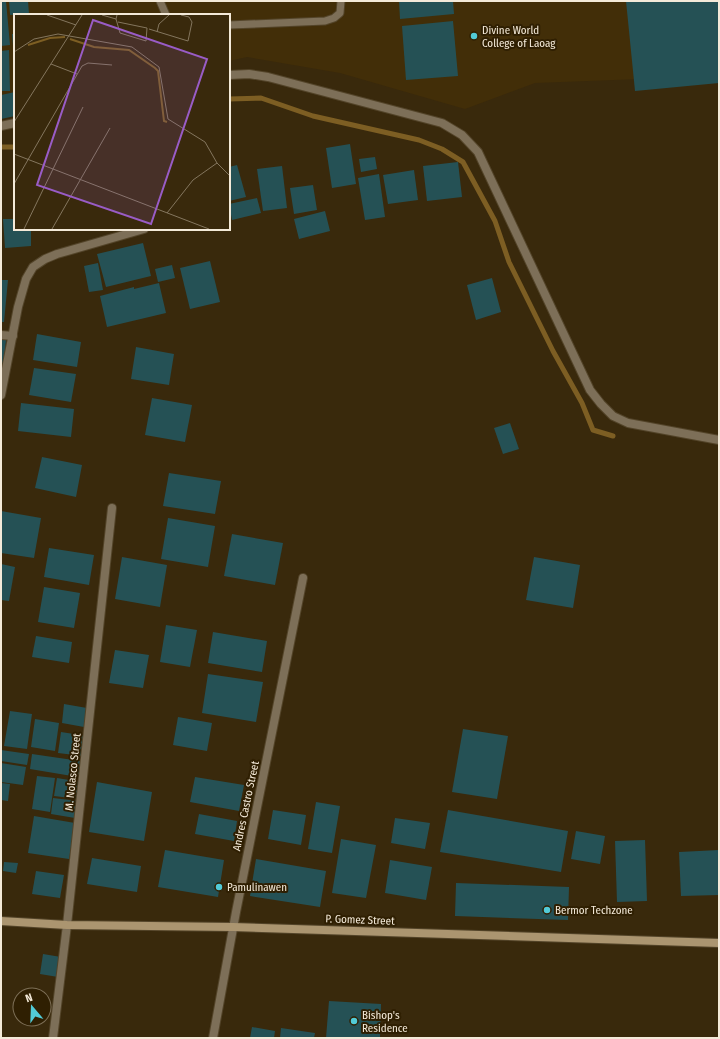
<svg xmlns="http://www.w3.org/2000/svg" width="720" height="1039" font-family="'Fira Sans Condensed',sans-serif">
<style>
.built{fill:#422e08}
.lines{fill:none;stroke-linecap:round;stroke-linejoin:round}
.stream{stroke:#7d5e23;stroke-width:5}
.building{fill:#255155}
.lane-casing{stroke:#534429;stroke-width:9}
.street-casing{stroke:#534429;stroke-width:10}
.secondary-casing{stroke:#534429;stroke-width:10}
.lane{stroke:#7d6f58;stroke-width:7}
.street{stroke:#7d6f58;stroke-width:8}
.secondary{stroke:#ab9570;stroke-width:8}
.poi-dot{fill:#52cbd7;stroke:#2f1f02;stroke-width:1.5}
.labels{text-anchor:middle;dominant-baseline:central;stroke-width:4;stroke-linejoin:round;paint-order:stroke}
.poi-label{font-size:11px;fill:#f4ead9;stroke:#2f1f02;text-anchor:start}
.street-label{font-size:11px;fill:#f4ead9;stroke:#2f1f02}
.inset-river{fill:none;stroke:#7d5e23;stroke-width:2}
.inset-road{fill:none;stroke:#84765e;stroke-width:1}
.view{fill:#995cc6;fill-opacity:0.15;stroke:#995cc6;stroke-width:2}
.inset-edge{fill:none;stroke:#f4ead9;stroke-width:2}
</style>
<rect width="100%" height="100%" fill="#39290c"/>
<polygon class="built" points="1,1 719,1 719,76 535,83 465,109 340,73 247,57 229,61 229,15 15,15 15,106 1,109"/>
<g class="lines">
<g class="stream">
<polyline points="229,99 261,98 313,116 419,140 442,149 463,162 495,221 509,262 553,351 582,403 593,430 613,436"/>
<polyline points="1,147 15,147"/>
</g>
</g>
<g class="building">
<polygon points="1,1 6,1 10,45 1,46"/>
<polygon points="9,1 28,1 29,14 10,15"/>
<polygon points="399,1 453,1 454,14 400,19"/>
<polygon points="626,1 719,1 719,83 635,91"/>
<polygon points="453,21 458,76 406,80 402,26"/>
<polygon points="12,34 15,34 15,57 14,57"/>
<polygon points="9,50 10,91 1,91 1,51"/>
<polygon points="15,92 15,116 1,119 1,95"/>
<polygon points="350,144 356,184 332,188 326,148"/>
<polygon points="375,157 377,169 361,172 359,159"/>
<polygon points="458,162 462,197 427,201 423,166"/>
<polygon points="237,165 246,197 229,201 229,167"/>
<polygon points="282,166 287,208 263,211 257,169"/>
<polygon points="414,170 418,200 388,204 383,175"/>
<polygon points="379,174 385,217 365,220 358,178"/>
<polygon points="313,185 317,210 294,214 290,188"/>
<polygon points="257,198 261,213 232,220 229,204"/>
<polygon points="325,211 330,231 299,239 294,219"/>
<polygon points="3,219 15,219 15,229 31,229 31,246 5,248"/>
<polygon points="143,243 151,276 106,287 97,254"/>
<polygon points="210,261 220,302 190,309 180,268"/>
<polygon points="98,263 103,290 89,292 84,266"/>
<polygon points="172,265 175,278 158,282 155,269"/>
<polygon points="492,278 501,312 476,320 467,285"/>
<polygon points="1,280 8,280 4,322 1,322"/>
<polygon points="159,283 166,313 107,327 100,296 134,287 134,289"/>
<polygon points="37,334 81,342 77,367 33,360"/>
<polygon points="1,340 6,340 3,371 1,371"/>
<polygon points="136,347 174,354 169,385 131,379"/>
<polygon points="34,368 76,374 71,402 29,395"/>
<polygon points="152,398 192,405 185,442 145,435"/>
<polygon points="21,403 74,409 71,437 18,431"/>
<polygon points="510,423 519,449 503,454 494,428"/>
<polygon points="42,457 82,465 76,497 35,488"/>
<polygon points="169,473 221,481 215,514 163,506"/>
<polygon points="1,511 41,518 34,558 1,553"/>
<polygon points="168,518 215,526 208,567 161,559"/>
<polygon points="232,534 283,543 275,585 224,576"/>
<polygon points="49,548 94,555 89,585 44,577"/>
<polygon points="122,557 167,565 160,607 115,599"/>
<polygon points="534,557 580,565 573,608 526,600"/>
<polygon points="1,564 15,567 9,601 1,600"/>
<polygon points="44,587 80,593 74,628 38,622"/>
<polygon points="166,625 197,630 190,667 160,662"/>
<polygon points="213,632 267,641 262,672 208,663"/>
<polygon points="36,636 72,642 69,663 32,657"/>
<polygon points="115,650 149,655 143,688 109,683"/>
<polygon points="208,674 263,682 256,722 202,713"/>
<polygon points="64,704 87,708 84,727 62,723"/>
<polygon points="10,711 32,714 27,749 4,746"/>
<polygon points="178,717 212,723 207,751 173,745"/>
<polygon points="35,719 59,723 55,751 31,747"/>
<polygon points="463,729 508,736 497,799 452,792"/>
<polygon points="61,732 87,736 83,756 58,753"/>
<polygon points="1,750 29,754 27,765 1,761"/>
<polygon points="32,754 80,761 78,777 30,769"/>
<polygon points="1,763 26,767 23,785 1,782"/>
<polygon points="37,776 55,778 50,812 32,809"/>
<polygon points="195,777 244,785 239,811 190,802"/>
<polygon points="57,778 81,782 79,799 54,796"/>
<polygon points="97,782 152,792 144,841 89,832"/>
<polygon points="1,783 10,784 8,801 1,800"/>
<polygon points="53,798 78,801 75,818 51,814"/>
<polygon points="316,802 340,806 332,853 308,849"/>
<polygon points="273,810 306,815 301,845 268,839"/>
<polygon points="448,810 568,831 561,872 440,852"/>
<polygon points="199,814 237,821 234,841 195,834"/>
<polygon points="34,816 75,823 69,859 28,853"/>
<polygon points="395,818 430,823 425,849 391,843"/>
<polygon points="576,831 605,836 600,864 571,859"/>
<polygon points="341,839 376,845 366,898 332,893"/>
<polygon points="645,840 647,901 617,902 615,841"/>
<polygon points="165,850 224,860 218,897 158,887"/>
<polygon points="719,850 719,895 681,896 679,852"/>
<polygon points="92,858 141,866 137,892 87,884"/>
<polygon points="256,859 326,871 320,907 250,896"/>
<polygon points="390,860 432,867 426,900 385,893"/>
<polygon points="4,862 18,863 16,873 3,871"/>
<polygon points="36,871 64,875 60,898 32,894"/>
<polygon points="456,883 569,887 568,920 455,916"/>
<polygon points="43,954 61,957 58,977 40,974"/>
<polygon points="329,1001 381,1004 380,1038 326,1038"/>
<polygon points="252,1027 275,1031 274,1038 250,1038"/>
<polygon points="281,1028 315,1033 314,1038 280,1038"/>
</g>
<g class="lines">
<defs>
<g id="lane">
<polyline points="160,1 166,15"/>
<polyline points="229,25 325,21 334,18 340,13 341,1"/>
</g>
<g id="street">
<polyline points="229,75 249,74 268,77 442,123 462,135 478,152 590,390 601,404 613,416 628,423 719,440"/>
<polyline points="1,126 15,123"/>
<polyline points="1,335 13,336"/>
<polyline points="1,395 18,307 26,279 33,267 45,259 57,254 144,229"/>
<polyline points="53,1038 67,925 112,508"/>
<polyline points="213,1038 236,912 303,578"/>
</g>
<polyline id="secondary" points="1,921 67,925 233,927 719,943"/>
</defs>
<use href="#lane" class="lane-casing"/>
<use href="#street" class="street-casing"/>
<use href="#secondary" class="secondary-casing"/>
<use href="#lane" class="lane"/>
<use href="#street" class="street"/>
<use href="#secondary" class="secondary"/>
</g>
<g class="poi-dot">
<circle cx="474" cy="36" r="4"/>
<circle cx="219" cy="887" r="4"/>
<circle cx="547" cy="910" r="4"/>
<circle cx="354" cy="1021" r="4"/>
</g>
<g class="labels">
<g class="poi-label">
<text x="482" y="30">Divine World<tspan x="482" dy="13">College of Laoag</tspan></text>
<text x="227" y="887">Pamulinawen</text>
<text x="555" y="910">Bermor Techzone</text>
<text x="362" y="1015">Bishop's<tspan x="362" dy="13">Residence</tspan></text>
</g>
<g class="street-label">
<text transform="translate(73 772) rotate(-84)">M. Nolasco Street</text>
<text transform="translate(246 806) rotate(-78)">Andres Castro Street</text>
<text transform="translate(360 920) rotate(2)">P. Gomez Street</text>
</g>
</g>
<g transform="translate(14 14)">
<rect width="216" height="216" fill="#39290c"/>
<path class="inset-river" d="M 56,25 L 80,33 L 115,36 L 141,54 L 144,57 L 150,107 L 153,108M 14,31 L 36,24 L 51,23"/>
<path class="inset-road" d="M 33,1 L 62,11M 88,1 L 102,5M 103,1 L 102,5 L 106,19 L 132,27 L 133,14 L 104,8M 135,15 L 174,27 L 178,8 L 175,3 L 167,1M 143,18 L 145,10 L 155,1M 0,38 L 20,25 L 44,20 L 118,33 L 145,53 L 154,105 L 191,128 L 203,149 L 216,162M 37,50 L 63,60M 0,108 L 68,1M 0,140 L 195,215M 0,170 L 68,52 L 74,49 L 98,51M 153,199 L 179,166 L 203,149M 10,215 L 69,93M 38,215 L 96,114"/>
<path class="view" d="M 79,6 L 193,45 L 137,210 L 23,171 Z"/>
<rect width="216" height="216" class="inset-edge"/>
</g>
<rect width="720" height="1039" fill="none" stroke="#f4ead9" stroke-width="4"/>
<g transform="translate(32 1007) rotate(341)"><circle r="19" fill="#2f1f02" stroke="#7e7058"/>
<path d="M0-3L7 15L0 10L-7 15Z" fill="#52cbd7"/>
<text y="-6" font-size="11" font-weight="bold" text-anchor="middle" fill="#f4ead9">N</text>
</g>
</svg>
